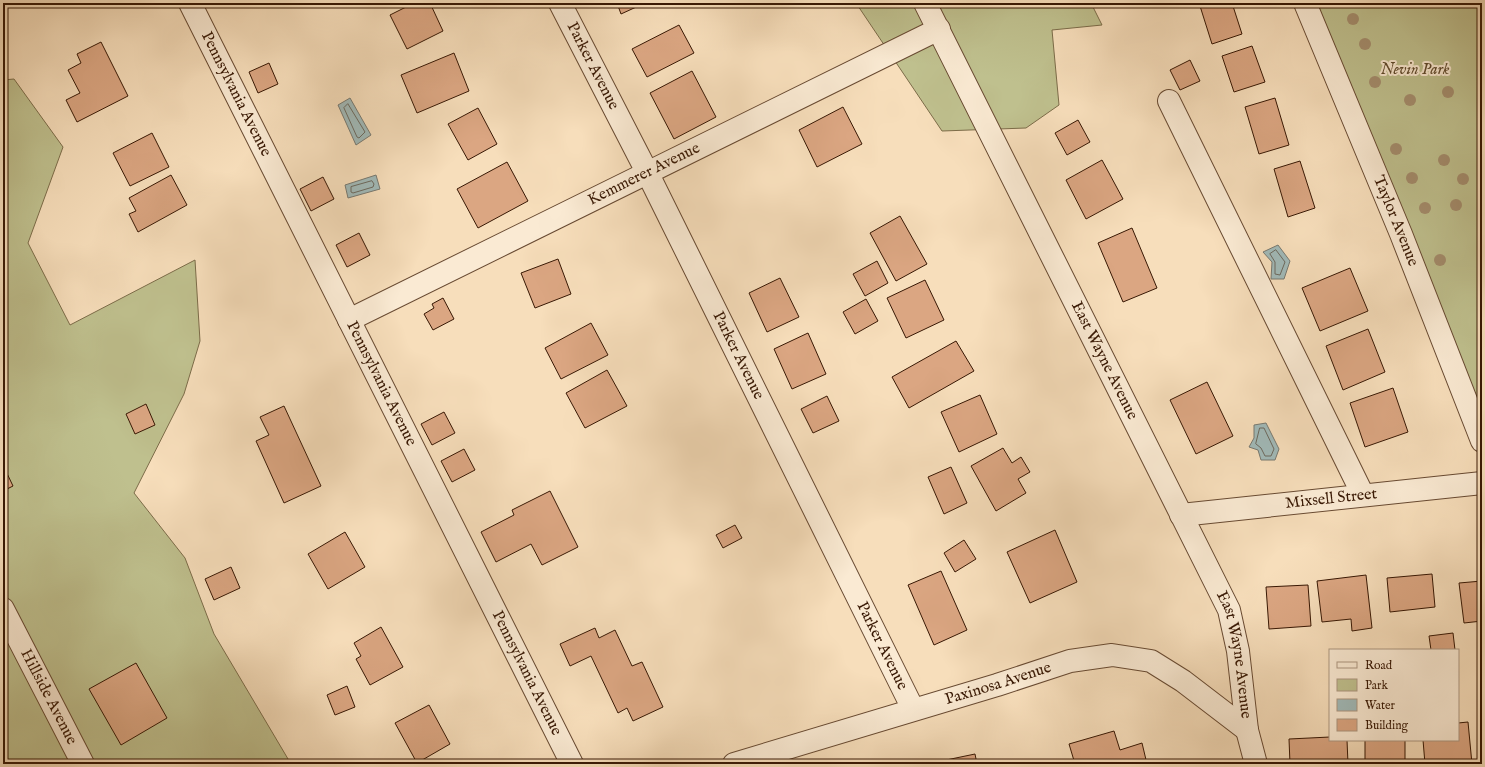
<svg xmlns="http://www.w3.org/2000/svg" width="1485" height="767" font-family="'IM FELL English',serif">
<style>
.green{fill:#bfc08e;stroke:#7c6c49}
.water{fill:#a1bab9;stroke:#777971}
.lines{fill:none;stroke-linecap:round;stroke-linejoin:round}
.shore{stroke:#6c695e;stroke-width:1}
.building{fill:#dba682;stroke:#381804}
.street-casing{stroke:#684a32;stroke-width:24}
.street{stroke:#faead3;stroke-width:22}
.tree{fill:#a48d6d}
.labels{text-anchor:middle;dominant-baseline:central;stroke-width:4;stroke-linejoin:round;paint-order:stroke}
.street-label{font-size:16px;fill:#381804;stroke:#faead3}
.park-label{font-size:16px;font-style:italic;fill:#604a2d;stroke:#faead3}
</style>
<rect width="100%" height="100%" fill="#f7debb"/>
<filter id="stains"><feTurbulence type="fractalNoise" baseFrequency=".005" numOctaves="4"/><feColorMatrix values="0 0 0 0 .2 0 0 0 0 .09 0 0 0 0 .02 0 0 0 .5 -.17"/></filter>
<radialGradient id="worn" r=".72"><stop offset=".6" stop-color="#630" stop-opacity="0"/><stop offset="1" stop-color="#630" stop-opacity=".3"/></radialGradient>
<g class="green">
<polygon points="856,3 1091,3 1102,25 1052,30 1059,105 1026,128 942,131"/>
<polygon points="1315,3 1482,3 1482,417"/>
<polygon points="14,79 63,147 28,243 70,325 195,260 200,341 184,394 134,493 185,558 214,634 291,764 3,764 3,80"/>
</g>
<g class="water">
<polygon points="350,98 371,135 356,145 338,105"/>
<polygon points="376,175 380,189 348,198 345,185"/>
<polygon points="1278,245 1290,261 1284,279 1271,279 1272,262 1263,252"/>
<polygon points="1266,423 1279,449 1275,460 1261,460 1258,450 1249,447 1254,438 1254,425"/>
</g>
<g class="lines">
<g class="shore">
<polygon points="348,104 365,132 359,138 357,137 344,108"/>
<polygon points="372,181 374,184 373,187 353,193 351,192 351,187"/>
<polygon points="1276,250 1285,262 1280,275 1275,274 1275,262 1270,254"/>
<polygon points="1260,428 1264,428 1274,449 1271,456 1265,456 1261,448 1256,444"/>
</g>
</g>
<g class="building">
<polygon points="414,3 430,3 443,31 407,49 390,15"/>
<polygon points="617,3 645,3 621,14"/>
<polygon points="1208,3 1232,3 1242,34 1212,44 1200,6"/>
<polygon points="679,25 694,53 647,77 632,49"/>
<polygon points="101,42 128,96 77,122 66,100 80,93 68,70 81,63 77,54"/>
<polygon points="1252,46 1265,82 1234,92 1222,56"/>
<polygon points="454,53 469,91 417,113 401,75"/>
<polygon points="1190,60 1200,81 1180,90 1170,70"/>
<polygon points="269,63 278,84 258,93 249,72"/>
<polygon points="692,71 716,117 674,139 650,93"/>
<polygon points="1275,98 1289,145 1259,154 1245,107"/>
<polygon points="843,107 862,144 817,167 799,130"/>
<polygon points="478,108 497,144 468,160 448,124"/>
<polygon points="1078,120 1090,142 1067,155 1055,133"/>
<polygon points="152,133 169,167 130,186 113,153"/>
<polygon points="1102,160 1123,199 1086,219 1066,180"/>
<polygon points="1300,161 1315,208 1288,217 1274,169"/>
<polygon points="507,162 528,201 478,228 457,189"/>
<polygon points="171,175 187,205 138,232 129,214 136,211 129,198"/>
<polygon points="323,177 334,199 311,211 300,189"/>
<polygon points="900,216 927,264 896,281 870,233"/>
<polygon points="1132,228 1157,288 1123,302 1098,243"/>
<polygon points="359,233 370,255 347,267 336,245"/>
<polygon points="558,259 571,294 535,308 521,273"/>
<polygon points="877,261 888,283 865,296 853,274"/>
<polygon points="1350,268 1368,311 1320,331 1302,288"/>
<polygon points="780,278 799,317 767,332 749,293"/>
<polygon points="925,280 944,320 906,338 887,298"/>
<polygon points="443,298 454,319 433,330 424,314 434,308 432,304"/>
<polygon points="866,299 878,321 855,334 843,312"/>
<polygon points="591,323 608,355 561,379 545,348"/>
<polygon points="1368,329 1385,372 1343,390 1326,346"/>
<polygon points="808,333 826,374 792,389 774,349"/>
<polygon points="956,341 974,371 909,408 892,377"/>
<polygon points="607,370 627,406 585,428 566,393"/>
<polygon points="1207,382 1233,436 1196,454 1170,400"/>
<polygon points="1393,388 1408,432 1365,447 1350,403"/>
<polygon points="980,395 997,434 959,452 941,412"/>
<polygon points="827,396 839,421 813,433 801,409"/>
<polygon points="146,404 155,425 135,434 126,414"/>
<polygon points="284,406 321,486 284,503 256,441 269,435 260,417"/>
<polygon points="444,412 455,433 432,445 421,424"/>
<polygon points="1003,448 1012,463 1021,457 1030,472 1018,479 1026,493 996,511 971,466"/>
<polygon points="464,449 475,470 452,482 441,461"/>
<polygon points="3,465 13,486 3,491"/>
<polygon points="951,467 967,503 944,514 928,477"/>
<polygon points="550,491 578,547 542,565 531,544 496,562 481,532 514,515 512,510"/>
<polygon points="735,525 742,538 723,548 716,535"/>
<polygon points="1055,530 1077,582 1030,603 1007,552"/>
<polygon points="345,532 365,567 328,589 308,554"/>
<polygon points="964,540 976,559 955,572 944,553"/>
<polygon points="231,567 240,588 214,600 205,579"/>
<polygon points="941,571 967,630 934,645 908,585"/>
<polygon points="1432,574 1435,607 1390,612 1387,578"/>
<polygon points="1366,575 1372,628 1352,631 1351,619 1322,622 1317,581"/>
<polygon points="1482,581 1482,621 1464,623 1459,583"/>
<polygon points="1308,585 1311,626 1269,629 1266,587"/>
<polygon points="381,627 403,667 370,685 356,659 361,656 354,643"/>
<polygon points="595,628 599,638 615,630 632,666 642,662 663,707 633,721 627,708 618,713 591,656 570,666 560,644"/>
<polygon points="1453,633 1455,650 1431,650 1429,636"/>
<polygon points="136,663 167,718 121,745 89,689"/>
<polygon points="347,686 355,707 335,715 327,695"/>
<polygon points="429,705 450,744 417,763 395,723"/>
<polygon points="1468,722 1472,764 1425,764 1423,740 1458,740 1458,723"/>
<polygon points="1114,731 1120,750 1142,743 1147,764 1100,764 1099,761 1091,764 1075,764 1069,744"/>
<polygon points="1330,737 1330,740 1347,740 1348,764 1290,764 1289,739"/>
<rect x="1365" y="740" width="40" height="24"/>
<polygon points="975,754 977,764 927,764"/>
</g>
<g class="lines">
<defs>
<g id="street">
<path id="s1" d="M 190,3 L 572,764"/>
<path id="s2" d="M 560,3 L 647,172 L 913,709"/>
<path id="s3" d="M 925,3 L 1229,610 L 1238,651 L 1247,730 L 1256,764"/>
<path id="s4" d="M 1305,3 L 1401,234 L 1482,441"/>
<polyline points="1169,101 1363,495"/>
<path id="s5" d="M 349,320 L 939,29"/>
<path id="s6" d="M 1181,515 L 1482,483"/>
<path id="s7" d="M 3,609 L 83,764"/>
<path id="s8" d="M 734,764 L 997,685 L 1070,661 L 1112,655 L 1151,661 L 1183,681 L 1247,730"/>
</g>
</defs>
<use href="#street" class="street-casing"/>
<use href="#street" class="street"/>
</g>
<g class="tree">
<circle cx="1353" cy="19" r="6"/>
<circle cx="1365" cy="44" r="6"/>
<circle cx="1375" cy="82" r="6"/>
<circle cx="1448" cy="92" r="6"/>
<circle cx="1410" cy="100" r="6"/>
<circle cx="1396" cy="149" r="6"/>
<circle cx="1444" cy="160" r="6"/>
<circle cx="1412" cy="178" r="6"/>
<circle cx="1463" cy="179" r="6"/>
<circle cx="1456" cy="205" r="6"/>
<circle cx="1425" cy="208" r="6"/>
<circle cx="1440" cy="260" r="6"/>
</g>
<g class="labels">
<g class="street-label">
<text stroke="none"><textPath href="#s2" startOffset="71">Parker Avenue</textPath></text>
<text stroke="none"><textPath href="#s1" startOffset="102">Pennsylvania Avenue</textPath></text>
<text stroke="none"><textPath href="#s5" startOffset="329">Kemmerer Avenue</textPath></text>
<text stroke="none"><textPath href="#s4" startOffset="236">Taylor Avenue</textPath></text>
<text stroke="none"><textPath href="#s2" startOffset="395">Parker Avenue</textPath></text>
<text stroke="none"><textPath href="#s3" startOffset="400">East Wayne Avenue</textPath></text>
<text stroke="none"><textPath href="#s1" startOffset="426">Pennsylvania Avenue</textPath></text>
<text stroke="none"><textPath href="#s6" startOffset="151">Mixsell Street</textPath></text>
<text stroke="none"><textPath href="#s2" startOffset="719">Parker Avenue</textPath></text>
<text stroke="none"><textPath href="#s3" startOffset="724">East Wayne Avenue</textPath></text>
<text stroke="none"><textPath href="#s1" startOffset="750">Pennsylvania Avenue</textPath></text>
<text stroke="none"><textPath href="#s8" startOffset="276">Paxinosa Avenue</textPath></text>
<text stroke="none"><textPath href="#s7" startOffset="99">Hillside Avenue</textPath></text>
</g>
<g class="park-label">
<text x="1415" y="70">Nevin Park</text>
</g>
</g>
<rect width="1485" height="767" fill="none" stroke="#f7debb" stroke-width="16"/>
<rect x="4" y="4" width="1477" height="759" fill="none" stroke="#381804" stroke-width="2"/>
<rect x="8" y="8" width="1469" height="751" fill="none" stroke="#381804"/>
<rect x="1329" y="649" width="130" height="92" fill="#faead3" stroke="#ac9680"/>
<rect x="1337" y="662" width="20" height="6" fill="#faead3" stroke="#ac9680"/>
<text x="1365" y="669" font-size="12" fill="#381804">Road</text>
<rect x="1337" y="679" width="20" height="12" fill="#bfc08e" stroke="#ac9680"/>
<text x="1365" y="689" font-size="12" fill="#381804">Park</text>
<rect x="1337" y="699" width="20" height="12" fill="#a1bab9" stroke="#ac9680"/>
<text x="1365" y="709" font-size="12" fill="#381804">Water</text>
<rect x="1337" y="719" width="20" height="12" fill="#dba682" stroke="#ac9680"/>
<text x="1365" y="729" font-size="12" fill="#381804">Building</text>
<rect width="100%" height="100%" filter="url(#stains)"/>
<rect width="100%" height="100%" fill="url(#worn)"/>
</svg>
